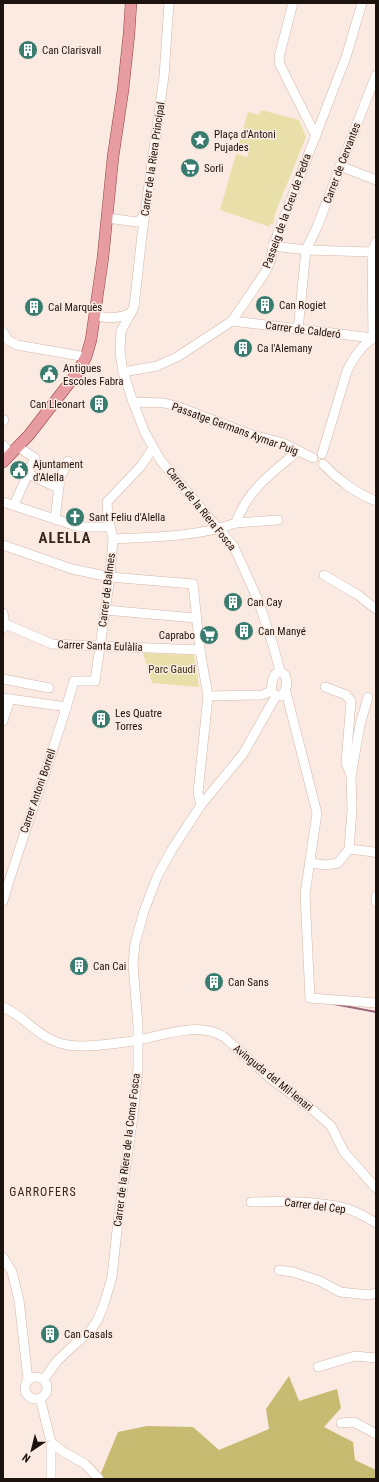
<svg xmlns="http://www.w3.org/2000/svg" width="379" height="1482" font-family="'Roboto Condensed',sans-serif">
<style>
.green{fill:#e9e0a9}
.forest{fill:#c7ba71}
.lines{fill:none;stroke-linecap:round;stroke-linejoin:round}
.stream{stroke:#9e687c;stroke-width:2}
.minor-casing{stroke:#d2b7aa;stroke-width:10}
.major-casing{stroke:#944143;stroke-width:12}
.minor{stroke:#fff;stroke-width:9}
.major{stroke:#e69ca0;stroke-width:11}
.labels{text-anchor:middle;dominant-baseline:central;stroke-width:3;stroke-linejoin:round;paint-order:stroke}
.poi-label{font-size:11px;fill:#1c120e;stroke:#fbeae1;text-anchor:start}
.street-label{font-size:11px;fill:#1c120e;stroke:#fbeae1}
.park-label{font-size:11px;fill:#35300f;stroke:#fbeae1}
.neighbourhood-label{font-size:12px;letter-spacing:1px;fill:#3b261c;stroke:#fbeae1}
.district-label{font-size:15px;font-weight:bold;letter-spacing:1px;fill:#3b261c;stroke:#fbeae1}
</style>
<rect width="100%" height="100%" fill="#fbeae1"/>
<g class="green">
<polygon points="261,110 299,120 306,137 276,211 273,224 270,224 270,227 220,210 236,154 247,157 249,151 238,147 248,112 259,115"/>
<polygon points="143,653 194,655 199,687 152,683"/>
</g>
<polygon class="forest" points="289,1376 299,1401 337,1389 341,1408 324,1427 353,1442 355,1460 376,1470 376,1479 104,1479 101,1473 118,1432 147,1426 193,1427 219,1450 269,1429 266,1409"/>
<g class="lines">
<polyline class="stream" points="334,1004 376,1012"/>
<defs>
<g id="minor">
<polyline points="169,3 164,76 142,235 134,307 121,331 120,352 123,372 133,402 145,433 161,461 234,547 258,600 273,645 280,671"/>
<polyline points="293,3 279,57 280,65 316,136"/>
<polyline points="340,166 376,180"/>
<polyline points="107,218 137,222 142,218 144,213"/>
<polyline points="273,246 306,250 372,252"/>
<path d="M 95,316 C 109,318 118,319 131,313"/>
<polyline points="232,321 373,338"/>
<polyline points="298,330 306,250 317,227 376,75"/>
<polyline points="3,332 8,340 17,345 86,357"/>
<polyline points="373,338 372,252 376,242"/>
<polyline points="123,372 157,366 177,357 232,321 266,271 271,259 273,246 346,57 362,3"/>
<polyline points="133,402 164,403 176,406 252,435 283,443 313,458"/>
<polyline points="3,421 4,420"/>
<polyline points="3,445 11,454"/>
<path d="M 322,454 L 347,371 C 354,357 362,344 376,337"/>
<path d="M 323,464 C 337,479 357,494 376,501"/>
<polyline points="28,474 58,488"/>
<polyline points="3,502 79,527 110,527"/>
<polyline points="14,505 35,458 18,447"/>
<polyline points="55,519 60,478 68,461"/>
<polyline points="236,523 278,520"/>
<path d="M 113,539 C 154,537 197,537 236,523 C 247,490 273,472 298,451"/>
<polyline points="3,545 72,569 110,577 193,584 200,650 208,696 198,793 201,805"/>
<polyline points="324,575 358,595 376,609"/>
<polyline points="105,610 196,618"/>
<polyline points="3,613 5,624 3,628"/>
<polyline points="3,623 52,644 200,650"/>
<path d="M 280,671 L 285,675 C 288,683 287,690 281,696 L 276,696 L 271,691 C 272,684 272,673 280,671 Z"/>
<polyline points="3,679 49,688"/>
<polyline points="325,687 346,695 351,701 346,763 351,775"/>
<polyline points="286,692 317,813 305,894 310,998 376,1003"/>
<polyline points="208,696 262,695 271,691"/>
<polyline points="368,697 360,725 351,776 352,810 349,849 374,852 376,853"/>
<polyline points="3,698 67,707"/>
<polyline points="3,721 10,699"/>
<polyline points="310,863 326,865 338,863 349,849"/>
<polyline points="376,896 376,902"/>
<path d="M 3,901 C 25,827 53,755 74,681 L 95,681 L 110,577 L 113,539 L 108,516 L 107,502 L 141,466 L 153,448"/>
<path d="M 3,1007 C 26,1017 42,1042 68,1045 C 85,1048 120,1043 138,1040 C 165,1035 199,1021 224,1037 L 271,1079 L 314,1111 L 331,1126 L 344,1152 L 376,1188"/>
<path d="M 251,1202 C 279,1201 321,1201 348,1209 C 357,1212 368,1218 376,1223"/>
<polyline points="3,1257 12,1272 19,1300 28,1380"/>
<polyline points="279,1270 293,1272 320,1281 340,1292 369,1295 376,1293"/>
<polyline points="318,1367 355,1356 376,1358"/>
<circle cx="36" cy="1388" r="11"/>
<polyline points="44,1379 57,1361 75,1344 91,1330 98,1319 104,1304 112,1277 118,1221 133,1116 138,1068 138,1025 133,965 135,944 144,911 157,877 171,851 201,805 243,754 276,696"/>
<polyline points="40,1398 51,1442 62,1451 85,1464 99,1479"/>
<polyline points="341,1423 354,1422 376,1434"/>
<polyline points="51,1479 51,1442"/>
</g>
<polyline id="major" points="3,462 29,435 77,373 86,357 91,340 103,257 113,157 123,90 129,34 131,3"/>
</defs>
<use href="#minor" class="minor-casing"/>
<use href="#major" class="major-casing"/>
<use href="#minor" class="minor"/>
<use href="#major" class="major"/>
</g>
<defs>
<symbol id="building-disc" viewBox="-11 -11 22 22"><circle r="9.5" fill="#387c6f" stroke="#fbeae1"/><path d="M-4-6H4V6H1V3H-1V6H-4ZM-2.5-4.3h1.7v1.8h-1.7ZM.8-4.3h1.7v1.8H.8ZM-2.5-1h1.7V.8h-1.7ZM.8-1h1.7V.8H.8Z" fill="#fff"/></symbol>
<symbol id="sight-disc" viewBox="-11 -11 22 22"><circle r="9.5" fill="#387c6f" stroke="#fbeae1"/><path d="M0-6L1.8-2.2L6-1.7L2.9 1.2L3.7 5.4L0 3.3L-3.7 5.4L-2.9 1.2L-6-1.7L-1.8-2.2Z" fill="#fff"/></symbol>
<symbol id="supermarket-disc" viewBox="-11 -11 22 22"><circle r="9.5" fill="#387c6f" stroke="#fbeae1"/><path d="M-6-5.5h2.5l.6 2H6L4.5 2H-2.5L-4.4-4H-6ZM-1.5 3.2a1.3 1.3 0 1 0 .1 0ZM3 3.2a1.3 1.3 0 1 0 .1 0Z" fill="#fff"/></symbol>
<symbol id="civic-disc" viewBox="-11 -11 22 22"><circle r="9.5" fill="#387c6f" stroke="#fbeae1"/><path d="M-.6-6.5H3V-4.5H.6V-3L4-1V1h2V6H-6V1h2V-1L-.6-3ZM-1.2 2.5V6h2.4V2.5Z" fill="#fff"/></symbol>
<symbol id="church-disc" viewBox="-11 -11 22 22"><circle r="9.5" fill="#387c6f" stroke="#fbeae1"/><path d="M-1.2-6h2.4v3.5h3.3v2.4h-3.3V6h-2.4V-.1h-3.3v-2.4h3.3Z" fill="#fff"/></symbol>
</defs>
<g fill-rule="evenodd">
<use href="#building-disc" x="17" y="39" width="22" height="22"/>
<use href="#sight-disc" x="189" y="129" width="22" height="22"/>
<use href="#supermarket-disc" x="179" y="157" width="22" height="22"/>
<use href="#building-disc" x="254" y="294" width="22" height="22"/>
<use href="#building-disc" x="23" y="296" width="22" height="22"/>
<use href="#building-disc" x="232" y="337" width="22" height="22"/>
<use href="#civic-disc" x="38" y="363" width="22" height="22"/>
<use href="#building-disc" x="88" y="393" width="22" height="22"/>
<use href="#civic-disc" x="8" y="459" width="22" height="22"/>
<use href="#church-disc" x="64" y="506" width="22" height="22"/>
<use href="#building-disc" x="222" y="591" width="22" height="22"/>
<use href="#building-disc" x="233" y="620" width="22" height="22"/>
<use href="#supermarket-disc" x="198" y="624" width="22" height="22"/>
<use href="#building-disc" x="90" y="708" width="22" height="22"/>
<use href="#building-disc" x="68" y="955" width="22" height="22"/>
<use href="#building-disc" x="203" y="971" width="22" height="22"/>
<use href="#building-disc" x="39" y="1323" width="22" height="22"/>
</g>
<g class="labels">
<g class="poi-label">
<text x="42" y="50">Can Clarisvall</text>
<text x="214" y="134">Plaça d'Antoni<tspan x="214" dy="13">Pujades</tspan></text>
<text x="204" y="168">Sorli</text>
<text x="279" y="305">Can Rogiet</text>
<text x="48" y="307">Cal Marquès</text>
<text x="257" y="348">Ca l'Alemany</text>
<text x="63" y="368">Antigues<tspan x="63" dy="13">Escoles Fabra</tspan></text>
<text x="85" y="404" text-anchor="end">Can Lleonart</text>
<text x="33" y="464">Ajuntament<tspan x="33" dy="13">d'Alella</tspan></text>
<text x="89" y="517">Sant Feliu d'Alella</text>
<text x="247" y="602">Can Cay</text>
<text x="258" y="631">Can Manyé</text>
<text x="195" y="635" text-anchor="end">Caprabo</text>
<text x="115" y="713">Les Quatre<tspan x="115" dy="13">Torres</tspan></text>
<text x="93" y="966">Can Cai</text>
<text x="228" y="982">Can Sans</text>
<text x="64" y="1334">Can Casals</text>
</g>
<g class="street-label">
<text transform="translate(153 159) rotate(-82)">Carrer de la Riera Principal</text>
<text transform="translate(342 163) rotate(-69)">Carrer de Cervantes</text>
<text transform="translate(287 211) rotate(-70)">Passeig de la Creu de Pedra</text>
<text transform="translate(303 330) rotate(7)">Carrer de Calderó</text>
<text transform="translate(235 429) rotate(20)">Passatge Germans Aymar Puig</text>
<text transform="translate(201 509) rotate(51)">Carrer de la Riera Fosca</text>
<text transform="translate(107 590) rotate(-83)">Carrer de Balmes</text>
<text transform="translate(100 646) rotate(2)">Carrer Santa Eulàlia</text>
<text transform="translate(38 791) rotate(-71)">Carrer Antoni Borrell</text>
<text transform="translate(273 1078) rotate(39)">Avinguda del Mil·lenari</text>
<text transform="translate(127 1150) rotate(-83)">Carrer de la Riera de la Coma Fosca</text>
<text transform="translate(315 1206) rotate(7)">Carrer del Cep</text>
</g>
<g class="park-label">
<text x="172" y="669">Parc Gaudí</text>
</g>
<g class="neighbourhood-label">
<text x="43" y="1192">GARROFERS</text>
</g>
<g class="district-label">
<text x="65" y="538">ALELLA</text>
</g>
</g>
<rect width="379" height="1482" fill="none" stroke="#1c120e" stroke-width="8"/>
<g transform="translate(32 1450) rotate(215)" stroke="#fbeae1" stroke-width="3" paint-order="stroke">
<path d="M0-3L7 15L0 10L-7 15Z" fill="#1c120e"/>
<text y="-6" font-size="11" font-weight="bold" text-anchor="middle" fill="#1c120e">N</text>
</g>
</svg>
